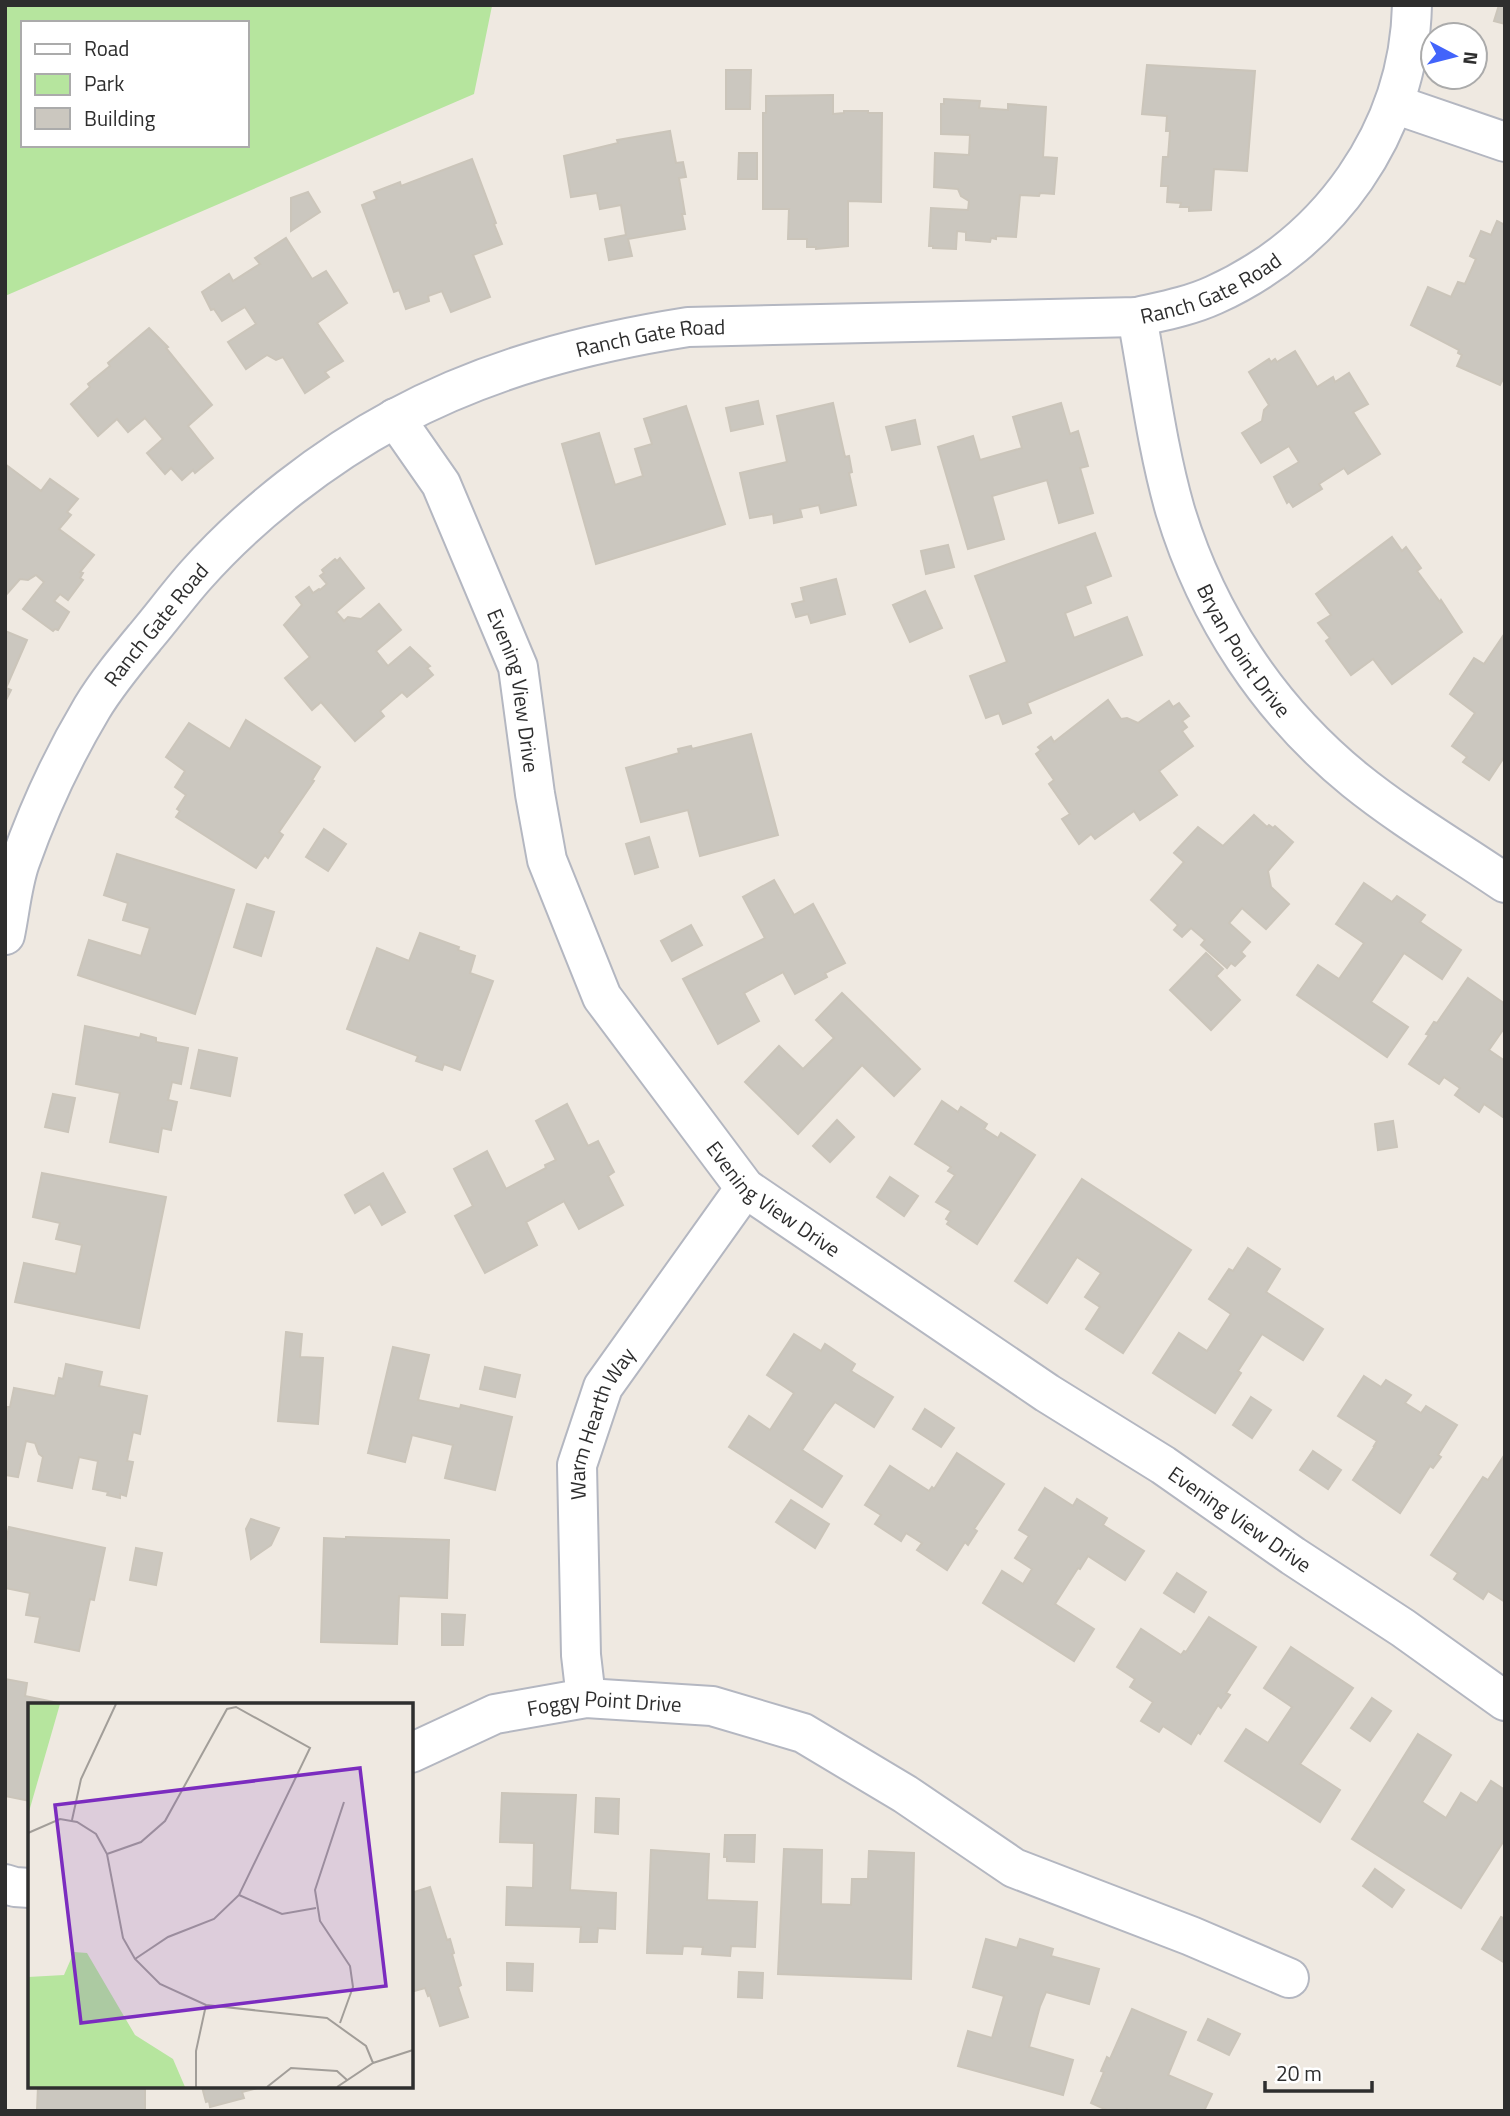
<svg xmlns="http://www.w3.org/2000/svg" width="1510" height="2116" font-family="'Titillium Web',sans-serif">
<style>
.green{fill:#b6e59e;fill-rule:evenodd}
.building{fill:#cbc7bf;stroke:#cbc5ba;stroke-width:2}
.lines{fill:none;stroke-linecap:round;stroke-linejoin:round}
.minor-casing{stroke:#b4b7c1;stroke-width:42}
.minor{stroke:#fff;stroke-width:38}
.labels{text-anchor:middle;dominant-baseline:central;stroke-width:5;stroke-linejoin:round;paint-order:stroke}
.street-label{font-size:21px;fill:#2e2e2e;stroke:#fff}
.inset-road{fill:none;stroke:#a29e99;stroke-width:2}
.view{fill:#7b2cbf;fill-opacity:0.15;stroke:#7b2cbf;stroke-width:3.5}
.inset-edge{fill:none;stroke:#2e2e2e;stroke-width:3.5}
</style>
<rect width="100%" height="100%" fill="#efe9e1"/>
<path class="green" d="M 5,5 L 491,5 L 492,6 L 474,94 L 5,296 ZM 23,23 L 247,23 L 247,145 L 23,145 Z"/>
<g class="building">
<polygon points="1499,5 1505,5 1505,24 1494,21"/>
<polygon points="1147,65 1255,71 1247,171 1214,169 1211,210 1189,211 1189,207 1180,207 1181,203 1167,202 1168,186 1161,186 1163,157 1168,157 1170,131 1166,131 1167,116 1142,114"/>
<polygon points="726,70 751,70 750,109 726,109"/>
<polygon points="833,95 833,114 844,113 844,111 868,111 868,113 882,113 881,202 848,201 848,246 816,249 816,247 807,247 807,239 788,239 789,209 763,209 763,113 766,113 766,96"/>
<polygon points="944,99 980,101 979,108 1008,110 1008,104 1046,107 1043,157 1057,158 1054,194 1040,193 1039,196 1020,195 1016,237 996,236 996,239 991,238 990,242 966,240 966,232 957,231 956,249 933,248 933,246 929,246 931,208 968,210 969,201 961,196 958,189 934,187 935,153 969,155 970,135 941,134 941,104 944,104"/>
<polygon points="670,131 676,163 683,162 686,177 679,178 685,214 682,214 685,229 628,239 632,256 609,260 605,239 626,235 621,205 600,209 597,193 571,197 564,156 618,143 617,140"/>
<polygon points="739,153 757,153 757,179 738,179"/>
<polygon points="472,159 496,223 494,224 502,244 473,255 490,297 451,312 442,291 428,296 429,301 406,309 399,290 394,292 362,205 377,199 374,192 400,182 401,186"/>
<polygon points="308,192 320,212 291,231 291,198"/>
<polygon points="1497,221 1505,225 1505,375 1500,385 1457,366 1462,355 1458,353 1459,350 1411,325 1428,287 1451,297 1458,282 1465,284 1476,259 1470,256 1481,231 1491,235"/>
<polygon points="286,238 312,279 326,271 347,303 317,323 343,361 325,372 329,377 305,393 283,357 276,360 267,355 246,369 228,342 256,324 245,307 222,321 214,309 211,310 202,292 229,274 233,281 260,264 255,258"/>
<polygon points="149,328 168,347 166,348 212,405 188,426 213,458 195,473 193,470 182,480 171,468 165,474 147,453 163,439 145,418 128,432 117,419 98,436 71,404 90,387 88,384 110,366 108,363"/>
<polygon points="1295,351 1317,387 1333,377 1335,382 1349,373 1368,404 1353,412 1380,454 1348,474 1344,468 1319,484 1322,489 1293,507 1289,501 1287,503 1274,477 1299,462 1289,446 1261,463 1242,433 1262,421 1264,410 1269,405 1249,372 1269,359 1271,362 1275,359 1277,362"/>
<polygon points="758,401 763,424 731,431 726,408"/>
<polygon points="833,403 845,457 849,456 852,472 849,473 856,505 821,513 819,505 800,509 802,517 774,523 773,514 750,518 740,473 787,462 777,416"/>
<polygon points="1061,403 1070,434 1078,431 1088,466 1080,468 1093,513 1059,523 1047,480 992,496 1004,539 968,549 938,447 973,436 980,460 1022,448 1013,417"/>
<polygon points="686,406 725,524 596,564 562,444 599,433 615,485 643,476 635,449 652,444 644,419"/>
<polygon points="915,420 920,444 892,450 886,427"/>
<polygon points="5,464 41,491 50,479 78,499 67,512 71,515 59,529 94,555 80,572 83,573 80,578 83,580 68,600 60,594 54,601 69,612 58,630 55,629 53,631 23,609 44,582 36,575 28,580 20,579 5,596"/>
<polygon points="1095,533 1111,576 1085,586 1091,603 1065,613 1074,638 1127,617 1142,655 1027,703 1031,713 1003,724 999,713 986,718 970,676 1007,662 975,576"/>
<polygon points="1392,537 1402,551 1406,547 1421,568 1417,571 1440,602 1441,600 1462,632 1392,684 1373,659 1351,675 1326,641 1330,638 1318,623 1331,615 1316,594"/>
<polygon points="948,545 954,567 926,574 921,551"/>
<polygon points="340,558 364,588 336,612 344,621 348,617 361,619 379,604 401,630 376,651 388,666 410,647 430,666 427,668 433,675 407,697 402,692 380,711 384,716 355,741 321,702 312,710 285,678 310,657 284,625 302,605 296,597 309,587 313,593 319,589 320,590 327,584 320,576 324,573 322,570 335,559 337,561"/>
<polygon points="836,579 845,614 811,623 808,614 796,617 792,604 804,601 801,588"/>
<polygon points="925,591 942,628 910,642 893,605"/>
<polygon points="5,631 27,640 6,688 11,690 5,702"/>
<polygon points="1505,633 1505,756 1489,780 1463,762 1467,757 1452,746 1475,713 1450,694 1474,658 1484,664"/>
<polygon points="1108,700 1121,719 1127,718 1138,723 1169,701 1173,707 1179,703 1189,716 1182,721 1187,727 1182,731 1193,746 1159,771 1177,795 1140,820 1134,811 1095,839 1091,834 1079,844 1062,819 1070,814 1049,784 1054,780 1036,754 1041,750 1038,747 1051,737 1054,742"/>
<polygon points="246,720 320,767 312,780 314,781 279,832 283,835 268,858 265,855 256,868 176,817 180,811 177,809 186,795 175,787 185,771 166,757 189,723 230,749"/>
<polygon points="751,734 778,835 700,856 688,810 641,822 626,768 679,753 678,749 691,746 692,749"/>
<polygon points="1254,815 1267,827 1269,825 1273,828 1275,826 1293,842 1268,871 1271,887 1289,904 1266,929 1242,908 1229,923 1250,942 1241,952 1245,956 1235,966 1231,963 1227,968 1201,945 1205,940 1191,928 1182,937 1174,930 1178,925 1151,900 1184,862 1174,853 1198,827 1223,846"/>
<polygon points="324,829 346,844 328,871 306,857"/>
<polygon points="649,837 658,867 635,874 626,844"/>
<polygon points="117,854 234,890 195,1014 78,975 89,940 141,956 150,928 123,920 128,903 104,895"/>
<polygon points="774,880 794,915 813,904 845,963 825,973 827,977 795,994 783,972 744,993 759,1021 718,1044 683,979 765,938 743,897"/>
<polygon points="1364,883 1392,902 1397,896 1425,915 1420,922 1461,950 1442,979 1404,953 1371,1002 1408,1027 1387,1057 1297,995 1318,965 1339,979 1364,943 1336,924"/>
<polygon points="247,904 274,912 261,956 234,947"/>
<polygon points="691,925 702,945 672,961 661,941"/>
<polygon points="420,933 459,947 458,950 475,956 470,973 493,981 460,1070 444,1064 442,1070 416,1061 418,1056 347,1029 377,948 409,961"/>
<polygon points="1206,953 1223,969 1216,976 1240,1000 1211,1030 1170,990"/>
<polygon points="1468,978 1505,1004 1505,1027 1489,1050 1505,1061 1505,1114 1503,1117 1484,1104 1479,1112 1455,1095 1460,1088 1444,1077 1439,1084 1409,1064 1429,1035 1426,1034 1434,1022 1437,1023"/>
<polygon points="842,993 920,1069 894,1096 862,1065 798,1134 745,1082 779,1046 803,1069 834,1038 816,1020"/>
<polygon points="85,1026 140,1038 141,1034 156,1038 156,1042 188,1048 181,1084 172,1082 168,1100 177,1102 171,1130 162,1128 158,1152 110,1142 120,1093 76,1084"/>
<polygon points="199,1050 237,1058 230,1096 191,1088"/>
<polygon points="53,1094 75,1098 68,1132 45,1127"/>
<polygon points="942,1101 958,1112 961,1107 987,1124 984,1129 998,1138 1001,1133 1035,1155 977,1244 947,1224 949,1221 946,1219 951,1211 936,1202 955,1175 948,1171 951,1167 915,1144"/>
<polygon points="567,1104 588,1146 598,1141 614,1172 608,1176 623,1205 579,1229 564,1201 526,1222 537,1245 485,1273 455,1216 473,1206 454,1169 487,1151 506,1189 546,1168 545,1165 556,1160 536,1121"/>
<polygon points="837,1120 854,1137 830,1162 813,1146"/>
<polygon points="1393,1121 1397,1147 1378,1150 1375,1124"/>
<polygon points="42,1173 166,1197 139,1328 15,1302 24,1263 76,1274 82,1245 56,1239 60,1223 33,1217"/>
<polygon points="383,1173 405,1212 382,1225 370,1204 355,1213 345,1195"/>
<polygon points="890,1177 918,1196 904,1216 877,1197"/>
<polygon points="1082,1179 1191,1250 1123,1353 1086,1329 1100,1307 1085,1297 1101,1273 1077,1257 1047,1303 1015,1281"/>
<polygon points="1248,1248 1280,1269 1266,1292 1323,1329 1303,1360 1262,1334 1238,1371 1241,1373 1215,1413 1153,1373 1179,1333 1207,1351 1231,1314 1209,1299 1229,1269 1233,1271"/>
<polygon points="286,1332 302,1334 300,1357 323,1358 318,1424 278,1421"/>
<polygon points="794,1334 821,1351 825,1344 855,1364 851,1371 893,1397 874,1427 835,1402 826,1414 802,1450 842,1476 822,1507 729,1447 749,1416 770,1430 794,1393 767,1375"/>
<polygon points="393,1347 429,1355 418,1400 460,1409 461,1405 512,1417 495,1490 445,1478 453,1445 412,1435 405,1462 368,1453"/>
<polygon points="66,1364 102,1372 99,1386 147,1396 140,1434 133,1432 127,1461 133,1462 126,1496 120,1494 120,1498 107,1495 108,1492 93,1489 98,1461 79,1457 72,1488 38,1481 43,1457 39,1454 35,1443 26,1441 18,1477 5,1475 5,1412 7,1407 10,1407 14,1388 55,1396 59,1378 63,1379"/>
<polygon points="485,1367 520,1375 515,1397 480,1389"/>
<polygon points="1364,1376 1381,1387 1386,1380 1411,1395 1405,1403 1421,1413 1426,1406 1457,1425 1438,1455 1441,1457 1433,1468 1430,1466 1400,1513 1353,1480 1375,1446 1374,1446 1377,1441 1338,1416"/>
<polygon points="1251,1397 1271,1410 1252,1438 1233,1425"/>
<polygon points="925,1409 954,1428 941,1447 913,1429"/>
<polygon points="1313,1451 1341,1470 1328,1489 1300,1470"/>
<polygon points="957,1453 1004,1484 974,1529 977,1531 968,1545 965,1542 947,1570 917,1550 922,1543 906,1533 901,1541 875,1524 881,1515 865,1505 890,1466 929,1491 932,1487 934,1489"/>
<polygon points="1505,1454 1505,1602 1488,1591 1483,1599 1454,1579 1458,1573 1431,1555 1483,1477 1488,1480"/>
<polygon points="1045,1488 1073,1506 1077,1499 1107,1518 1103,1525 1144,1551 1125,1580 1088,1556 1080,1569 1078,1568 1055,1604 1094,1629 1074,1661 983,1603 1002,1571 1023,1584 1032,1569 1015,1558 1029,1536 1019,1530"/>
<polygon points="791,1500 829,1524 815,1548 776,1522"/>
<polygon points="251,1519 279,1528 271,1545 251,1559 246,1529"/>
<polygon points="9,1527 105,1548 94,1600 90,1599 79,1651 35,1642 40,1617 26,1615 30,1593 5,1588 5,1545"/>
<polygon points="346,1537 449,1540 447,1598 399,1596 397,1644 321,1642 324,1538 346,1539"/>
<polygon points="136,1548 162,1553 156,1585 130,1580"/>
<polygon points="1177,1573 1206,1592 1194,1612 1164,1593"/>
<polygon points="442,1614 465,1615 463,1645 442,1645"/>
<polygon points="1209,1617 1256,1647 1226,1693 1230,1695 1221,1708 1218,1705 1200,1734 1198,1732 1191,1744 1163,1726 1159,1732 1141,1721 1153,1702 1130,1687 1135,1679 1117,1667 1141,1629 1181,1655 1184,1651 1186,1652"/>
<polygon points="1291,1647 1353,1688 1300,1764 1340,1790 1320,1822 1225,1761 1246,1729 1268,1743 1292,1707 1264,1688"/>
<polygon points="5,1679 27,1683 25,1696 68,1705 30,1705 30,1801 5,1796"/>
<polygon points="1372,1698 1391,1711 1370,1741 1351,1728"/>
<polygon points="1418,1734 1451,1755 1422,1802 1446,1818 1461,1793 1477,1803 1491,1781 1505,1790 1505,1839 1461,1908 1352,1839"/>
<polygon points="502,1793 576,1795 570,1890 616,1893 615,1929 598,1928 597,1942 580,1942 581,1927 506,1925 507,1887 533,1888 534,1843 500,1842"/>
<polygon points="596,1798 619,1799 618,1834 595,1832"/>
<polygon points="725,1835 755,1835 754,1862 727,1861 727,1857 724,1857"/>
<polygon points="784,1849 822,1850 821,1904 851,1905 852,1879 868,1879 869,1851 914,1853 911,1979 778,1974"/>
<polygon points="651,1850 709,1854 707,1900 757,1902 755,1947 731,1946 730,1956 702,1954 703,1947 683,1946 682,1954 647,1953"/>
<polygon points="1375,1869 1404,1890 1392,1907 1363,1886"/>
<polygon points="430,1887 447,1940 450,1939 454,1953 452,1954 461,1985 458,1987 468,2017 440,2026 430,1995 428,1996 425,1988 411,1992 411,1893"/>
<polygon points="1501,1917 1505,1919 1505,1963 1482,1949"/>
<polygon points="986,1939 1017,1948 1020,1939 1053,1949 1051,1956 1099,1969 1089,2004 1046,1992 1040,2006 1029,2047 1073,2060 1063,2095 958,2066 968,2031 992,2038 1004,1996 973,1987"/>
<polygon points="507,1963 533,1964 532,1991 507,1990"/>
<polygon points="739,1972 763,1973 762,1998 738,1997"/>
<polygon points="1132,2009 1186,2032 1168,2075 1212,2094 1204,2111 1131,2111 1127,2109 1126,2111 1109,2111 1091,2103 1104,2072 1101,2071 1107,2057 1110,2059"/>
<polygon points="1208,2019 1240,2034 1229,2055 1198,2040"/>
<polygon points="38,2086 145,2086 145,2111 37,2111"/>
<polygon points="205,2086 265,2086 242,2092 244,2098 210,2107 209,2101 206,2102 202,2087"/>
</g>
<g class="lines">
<defs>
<g id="minor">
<polyline points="1394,104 1505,142"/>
<path id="s1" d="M 1137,317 C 1149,381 1157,447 1175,510 C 1207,616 1269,710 1355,780 C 1402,818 1455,849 1505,883"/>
<path id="s2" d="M 395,418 L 441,484 L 518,667 L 535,794 L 547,860 L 602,997 L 745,1188 L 1047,1393 L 1163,1465 L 1293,1556 L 1403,1628 L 1505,1701"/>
<path id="s3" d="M 5,935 C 10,911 12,885 20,862 C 38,811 64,755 92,708 C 107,683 127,659 146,636 C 163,616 179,594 196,575 C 250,514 325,456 396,418 C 487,369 587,343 688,327 L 1137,317 C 1163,311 1190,306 1214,295 C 1329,243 1409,132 1412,5"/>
<path id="s4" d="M 586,1698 L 581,1655 L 577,1465 L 603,1387 L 745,1188"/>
<path id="s5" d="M 411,1753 L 495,1714 L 586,1698 L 712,1706 L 803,1733 L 905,1794 L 1014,1868 L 1191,1936 L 1289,1978"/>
<polyline points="5,1884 15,1887 30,1888"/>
</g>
</defs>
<use href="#minor" class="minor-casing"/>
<use href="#minor" class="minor"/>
</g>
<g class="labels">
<g class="street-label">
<text stroke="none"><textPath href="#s3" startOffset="1505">Ranch Gate Road</textPath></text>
<text stroke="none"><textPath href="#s3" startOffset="938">Ranch Gate Road</textPath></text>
<text stroke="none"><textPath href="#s3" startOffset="350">Ranch Gate Road</textPath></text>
<text stroke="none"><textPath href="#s1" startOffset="354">Bryan Point Drive</textPath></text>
<text stroke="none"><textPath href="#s2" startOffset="301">Evening View Drive</textPath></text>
<text stroke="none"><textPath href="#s2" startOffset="889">Evening View Drive</textPath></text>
<text stroke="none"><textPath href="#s4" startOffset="280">Warm Hearth Way</textPath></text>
<text stroke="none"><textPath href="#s2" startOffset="1456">Evening View Drive</textPath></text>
<text stroke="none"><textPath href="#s5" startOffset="203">Foggy Point Drive</textPath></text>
</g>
</g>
<g transform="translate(28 1703)">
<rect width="385" height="385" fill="#efe9e1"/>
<path d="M 0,1 L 32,1 L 0,112 ZM 46,249 L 59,250 L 107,332 L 145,356 L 157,384 L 0,384 L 0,274 L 36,272 Z" fill="#b6e59e"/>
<path class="inset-road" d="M 44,117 L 53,76 L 88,1M 0,130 L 32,116 L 49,119 L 68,131 L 79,151 L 95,235 L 107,256 L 132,281 L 178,302 L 299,315 L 338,343 L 345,360M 79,151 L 113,139 L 137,118 L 199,6 L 208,4 L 282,45 L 211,192 L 186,216 L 140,234 L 107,256M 211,192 L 254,211 L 288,205M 312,320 L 325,284 L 322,263 L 292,218 L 287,187 L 316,99M 168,384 L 168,348 L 178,302M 239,384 L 263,365 L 309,368 L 319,377M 309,384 L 345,360 L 385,347"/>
<path class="view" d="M 332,65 L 358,283 L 53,320 L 27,102 Z"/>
<rect width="385" height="385" class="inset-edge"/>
</g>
<rect width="1510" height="2116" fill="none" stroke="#2e2e2e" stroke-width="14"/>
<rect x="21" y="21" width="228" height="126" fill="#ffffff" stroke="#ababab" stroke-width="2"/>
<rect x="35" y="44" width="35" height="10" fill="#ffffff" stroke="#ababab" stroke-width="2"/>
<text x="84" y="56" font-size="21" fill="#2e2e2e">Road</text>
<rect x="35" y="74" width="35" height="21" fill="#b6e59e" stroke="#ababab" stroke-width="2"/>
<text x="84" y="91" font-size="21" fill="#2e2e2e">Park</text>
<rect x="35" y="108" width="35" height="21" fill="#cbc7bf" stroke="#ababab" stroke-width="2"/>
<text x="84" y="126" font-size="21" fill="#2e2e2e">Building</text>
<g transform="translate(1454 56) rotate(97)"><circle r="33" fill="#ffffff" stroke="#ababab" stroke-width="2"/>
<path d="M0-5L12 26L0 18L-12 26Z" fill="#4264fb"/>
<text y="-10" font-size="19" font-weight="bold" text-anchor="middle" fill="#2e2e2e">N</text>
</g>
<path d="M1265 2081v10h107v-10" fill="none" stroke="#2e2e2e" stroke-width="3.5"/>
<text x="1276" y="2081" font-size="21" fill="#2e2e2e" stroke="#ffffff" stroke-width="5" paint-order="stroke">20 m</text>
</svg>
